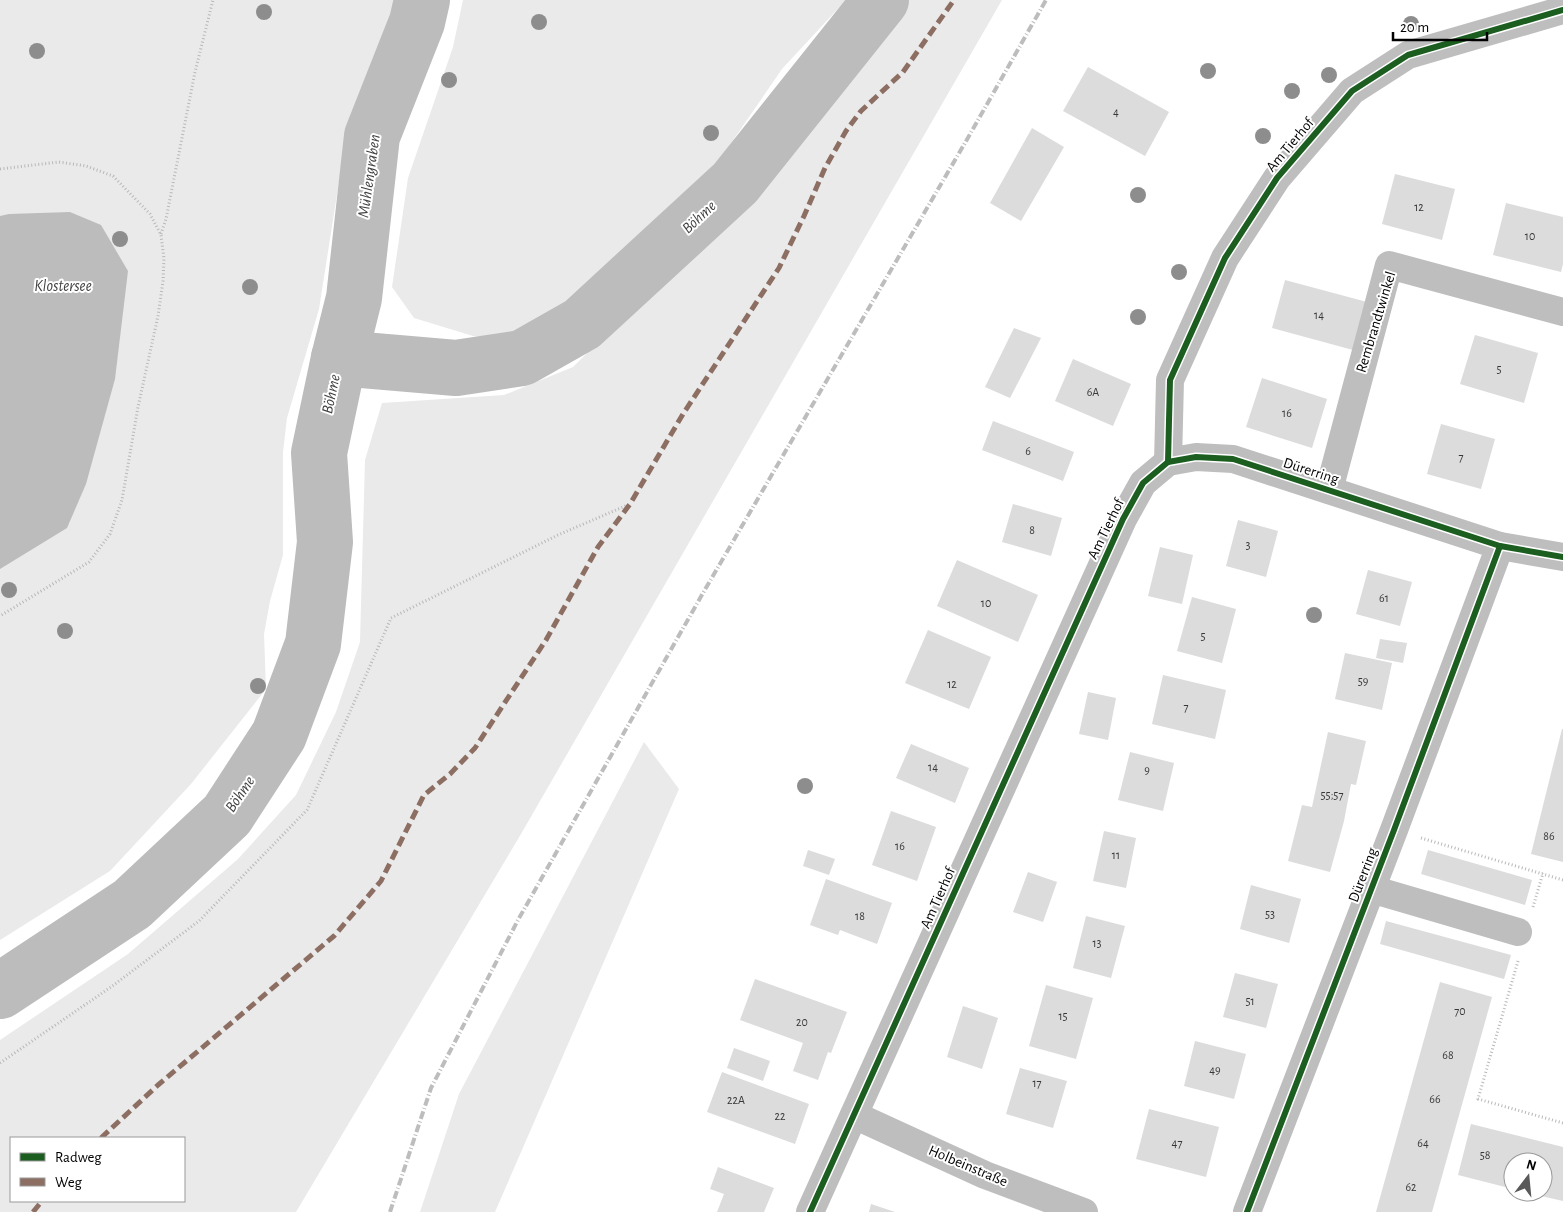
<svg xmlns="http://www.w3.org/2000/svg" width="1563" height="1212" font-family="'Alegreya Sans',sans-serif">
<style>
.green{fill:#eaeaea;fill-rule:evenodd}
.water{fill:#bcbcbc}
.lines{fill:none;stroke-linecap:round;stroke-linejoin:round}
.river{stroke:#bcbcbc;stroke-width:56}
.building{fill:#dcdcdc}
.path{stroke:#b8b8b8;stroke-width:3;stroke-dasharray:1 2.5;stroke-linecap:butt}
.minor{stroke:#bebebe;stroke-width:28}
.rail{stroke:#bdbdbd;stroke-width:4;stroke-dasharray:8 2.5 1 2.5;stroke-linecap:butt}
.quiet{stroke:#8d6e63;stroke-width:5;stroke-dasharray:10 5;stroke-linecap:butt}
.cycleway-casing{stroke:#fff;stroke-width:9}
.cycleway{stroke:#1b5e20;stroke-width:6}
.tree{fill:#8d8d8d}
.labels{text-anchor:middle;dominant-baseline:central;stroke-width:4;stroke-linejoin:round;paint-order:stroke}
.number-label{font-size:12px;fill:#373737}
.street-label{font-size:15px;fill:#000;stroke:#fff}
.water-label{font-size:16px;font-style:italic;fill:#404040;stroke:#fff}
</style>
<rect width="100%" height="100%" fill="#fff"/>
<g class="green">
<polygon points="0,0 403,0 400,20 365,89 347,131 319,309 287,418 283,452 283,555 270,601 264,634 266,689 191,784 110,871 0,940"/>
<polygon points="463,0 846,0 782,69 709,175 567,308 521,341 473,336 414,318 392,287 408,178 453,47"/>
<path d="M 900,0 L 1002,0 L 521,834 L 296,1212 L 0,1212 L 0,1040 L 128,954 L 238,859 L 296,795 L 336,712 L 360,642 L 365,460 L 382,403 L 504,395 L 573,367 L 746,197 ZM 11,1138 L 184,1138 L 184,1201 L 11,1201 Z"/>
<polygon points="644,742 679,789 495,1212 420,1212 459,1094"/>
</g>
<polygon class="water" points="70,212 101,225 128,271 115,379 86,484 67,528 0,569 0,216 9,214"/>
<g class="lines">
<g class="river">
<polyline points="339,358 456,368 522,358 582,324 735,183 881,0"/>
<polyline points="0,991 132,904 227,815 279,735 313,644 325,542 319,453 339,358 354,298 372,136 417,22 422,0"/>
</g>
</g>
<g class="building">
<polygon points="1088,67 1169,112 1145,156 1063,111"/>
<polygon points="1032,128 1064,147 1021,221 990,203"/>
<polygon points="1395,174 1455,189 1442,240 1382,224"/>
<polygon points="1506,203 1563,217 1563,264 1561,272 1493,255"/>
<polygon points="1285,280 1367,302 1353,350 1272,328"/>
<polygon points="1014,328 1041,338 1010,398 985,387"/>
<polygon points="1475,335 1538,353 1524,403 1460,384"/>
<polygon points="1073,359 1131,384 1113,426 1055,401"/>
<polygon points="1262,378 1327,399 1312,448 1246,427"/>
<polygon points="993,421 1074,452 1063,481 982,450"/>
<polygon points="1441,424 1495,439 1481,489 1427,474"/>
<polygon points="1013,504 1062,518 1051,556 1002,542"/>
<polygon points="1238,520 1278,531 1266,577 1226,566"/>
<polygon points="1160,547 1193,555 1182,604 1148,596"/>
<polygon points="957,560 1038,595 1018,642 937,606"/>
<polygon points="1368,570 1412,582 1400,626 1356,614"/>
<polygon points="1192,597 1236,609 1222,663 1177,651"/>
<polygon points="928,630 991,657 969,709 905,683"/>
<polygon points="1380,639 1407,643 1403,663 1376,658"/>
<polygon points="1345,653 1392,663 1382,710 1335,699"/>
<polygon points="1163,675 1226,690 1215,739 1152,724"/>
<polygon points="1088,692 1116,698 1108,740 1079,734"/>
<polygon points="1562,729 1563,729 1563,862 1531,854"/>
<polygon points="1328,732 1366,741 1356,785 1351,784 1344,821 1330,872 1288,861 1302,805 1312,807"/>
<polygon points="911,744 969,768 955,803 896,778"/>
<polygon points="1130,752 1174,763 1163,811 1118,800"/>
<polygon points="891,811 936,827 917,881 872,865"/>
<polygon points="1104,831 1136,838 1126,888 1093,881"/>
<polygon points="808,850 835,859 829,875 803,866"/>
<polygon points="1428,850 1532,880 1525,905 1421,874"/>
<polygon points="1028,872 1057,882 1043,922 1013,912"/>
<polygon points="826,879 892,903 877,944 840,930 838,935 810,925"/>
<polygon points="1251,885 1301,899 1289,943 1240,929"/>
<polygon points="1086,916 1125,926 1111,978 1073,968"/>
<polygon points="1386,921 1511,955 1504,979 1380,944"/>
<polygon points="1235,973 1278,984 1266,1028 1223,1017"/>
<polygon points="755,979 847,1012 831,1053 828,1052 818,1080 793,1071 803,1043 740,1020"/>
<polygon points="1440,982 1492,997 1432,1212 1376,1212"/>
<polygon points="1046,985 1093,998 1076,1059 1029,1046"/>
<polygon points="963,1006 998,1018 982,1069 947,1057"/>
<polygon points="1195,1041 1246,1054 1234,1099 1184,1086"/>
<polygon points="734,1048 770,1061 763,1081 727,1068"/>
<polygon points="1020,1068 1067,1081 1053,1128 1006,1114"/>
<polygon points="722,1072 809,1104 795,1144 707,1112"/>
<polygon points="1149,1109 1219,1127 1206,1177 1136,1159"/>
<polygon points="1471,1124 1563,1147 1563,1201 1528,1193 1543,1192 1543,1162 1513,1162 1513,1189 1458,1175"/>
<polygon points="718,1167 774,1188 764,1212 717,1212 724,1194 710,1189"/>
<polygon points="871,1204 895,1212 869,1212"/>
</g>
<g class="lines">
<g class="path">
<polyline points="0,169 59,162 86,166 113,176 150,214 161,235 164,259 163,281 158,316 138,407 122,500 110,534 89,562 0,616"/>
<polyline points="161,234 166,219 195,72 213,0"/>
<polyline points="1421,838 1563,880"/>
<polyline points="1533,907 1543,873"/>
<polyline points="1518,961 1478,1099 1563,1123"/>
<polyline points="0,1063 111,987 199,921 307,810 391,618 558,535 630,504"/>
</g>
<g class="minor">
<polyline points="1168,462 1170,380 1225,258 1277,178 1352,91 1408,55 1563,10"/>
<polyline points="1329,490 1389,265 1563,312"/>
<polyline points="1371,889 1518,932"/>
<polyline points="854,1115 985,1175 1084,1212"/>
<polyline points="810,1212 1123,519 1143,483 1168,462 1196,457 1233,459 1500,546 1563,557"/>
<polyline points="1247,1212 1394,830 1500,546"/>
</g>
<polyline class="rail" points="390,1212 431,1088 518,920 703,593 969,136 1046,0"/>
<g class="quiet">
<polyline points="101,1138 158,1085 334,936 381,881 424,795 450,774 475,748 546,640 598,547 630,504 683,414 779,268 804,216 825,168 846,131 861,111 903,72 954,0"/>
<polyline points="33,1212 42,1201"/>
</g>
<defs>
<g id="cycleway">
<polyline points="1168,462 1170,380 1225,258 1277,178 1352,91 1408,55 1563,10"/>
<polyline points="810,1212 1123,519 1143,483 1168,462 1196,457 1233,459 1500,546 1563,557"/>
<polyline points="1247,1212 1394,830 1500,546"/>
</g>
</defs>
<use href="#cycleway" class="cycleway-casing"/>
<use href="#cycleway" class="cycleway"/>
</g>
<g class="tree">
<circle cx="264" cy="12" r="8"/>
<circle cx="539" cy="22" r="8"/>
<circle cx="1411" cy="24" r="8"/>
<circle cx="37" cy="51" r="8"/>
<circle cx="1208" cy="71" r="8"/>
<circle cx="1329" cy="75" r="8"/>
<circle cx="449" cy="80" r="8"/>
<circle cx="1292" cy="91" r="8"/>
<circle cx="711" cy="133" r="8"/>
<circle cx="1263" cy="136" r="8"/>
<circle cx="1138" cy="195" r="8"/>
<circle cx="120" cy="239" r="8"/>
<circle cx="1179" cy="272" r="8"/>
<circle cx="250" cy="287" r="8"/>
<circle cx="1138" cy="317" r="8"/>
<circle cx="9" cy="590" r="8"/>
<circle cx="1314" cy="615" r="8"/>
<circle cx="65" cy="631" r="8"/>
<circle cx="258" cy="686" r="8"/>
<circle cx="805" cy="786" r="8"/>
</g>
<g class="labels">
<g class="number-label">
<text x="1116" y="112">4</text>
<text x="1419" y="207">12</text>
<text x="1530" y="236">10</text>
<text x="1319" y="315">14</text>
<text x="1499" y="369">5</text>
<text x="1093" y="392">6A</text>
<text x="1287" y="413">16</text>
<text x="1028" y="451">6</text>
<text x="1461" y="457">7</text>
<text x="1032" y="530">8</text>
<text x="1248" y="545">3</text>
<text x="1384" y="598">61</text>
<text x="986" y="603">10</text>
<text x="1203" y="636">5</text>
<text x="1363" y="681">59</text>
<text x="952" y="684">12</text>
<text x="1186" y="707">7</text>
<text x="933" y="767">14</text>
<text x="1147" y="770">9</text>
<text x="1332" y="795">55;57</text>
<text x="1549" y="836">86</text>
<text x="900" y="846">16</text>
<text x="1116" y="855">11</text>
<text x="1270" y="914">53</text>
<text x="860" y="916">18</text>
<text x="1097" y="943">13</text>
<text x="1250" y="1001">51</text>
<text x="1460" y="1011">70</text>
<text x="1063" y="1016">15</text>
<text x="802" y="1022">20</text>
<text x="1448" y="1055">68</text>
<text x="1215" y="1070">49</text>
<text x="1037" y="1083">17</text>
<text x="1435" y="1099">66</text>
<text x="736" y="1100">22A</text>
<text x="780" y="1116">22</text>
<text x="1177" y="1143">47</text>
<text x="1423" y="1143">64</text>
<text x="1485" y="1155">58</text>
<text x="1411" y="1187">62</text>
</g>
<g class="street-label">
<text transform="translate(1290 145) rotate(-50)">Am Tierhof</text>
<text transform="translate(1376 322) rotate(-73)">Rembrandtwinkel</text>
<text transform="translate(1311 471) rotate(18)">Dürerring</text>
<text transform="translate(1106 529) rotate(-64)">Am Tierhof</text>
<text transform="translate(1363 875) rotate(-69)">Dürerring</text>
<text transform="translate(938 898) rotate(-66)">Am Tierhof</text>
<text transform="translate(968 1166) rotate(23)">Holbeinstraße</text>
</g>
<g class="water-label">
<text transform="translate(369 176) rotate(-82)">Mühlengraben</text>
<text transform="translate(699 217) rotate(-43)">Böhme</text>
<text x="63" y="286">Klostersee</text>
<text transform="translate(331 394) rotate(-78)">Böhme</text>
<text transform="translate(240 794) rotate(-56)">Böhme</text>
</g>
</g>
<rect x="10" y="1137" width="175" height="65" fill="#ffffff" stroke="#999999"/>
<rect x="20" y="1153" width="25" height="8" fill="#1b5e20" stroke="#999999"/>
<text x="55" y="1162" font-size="15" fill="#000000">Radweg</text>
<rect x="20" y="1178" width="25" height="8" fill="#8d6e63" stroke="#999999"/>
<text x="55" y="1187" font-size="15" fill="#000000">Weg</text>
<g transform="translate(1528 1177) rotate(16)"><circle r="24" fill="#ffffff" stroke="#999999"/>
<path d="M0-4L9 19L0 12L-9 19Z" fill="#595959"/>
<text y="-8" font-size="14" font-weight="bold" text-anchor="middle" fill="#000000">N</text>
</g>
<path d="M1393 32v8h94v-8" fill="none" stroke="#000000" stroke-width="2.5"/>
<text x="1400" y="32" font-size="15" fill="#000000" stroke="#ffffff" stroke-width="4" paint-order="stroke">20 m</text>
</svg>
